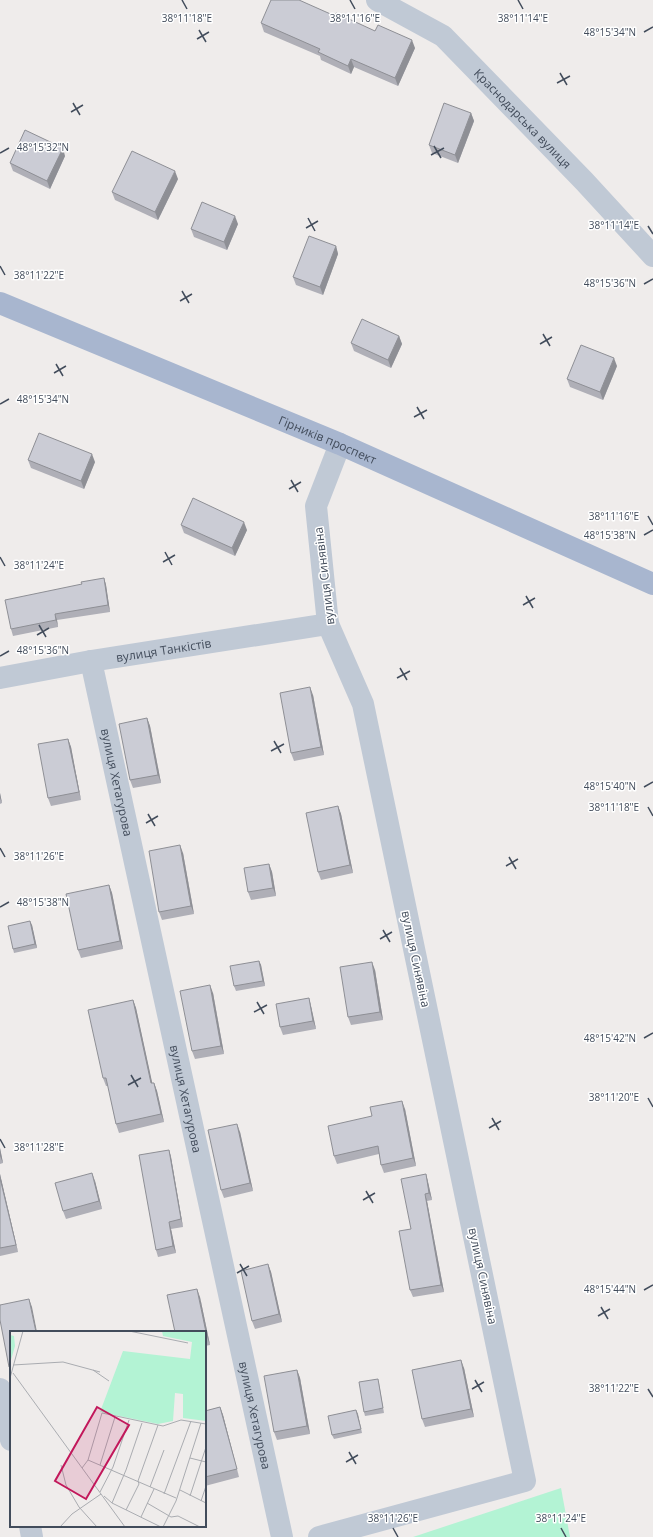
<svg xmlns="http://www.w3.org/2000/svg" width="653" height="1537" font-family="'Open Sans',sans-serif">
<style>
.green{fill:#b3f3d4}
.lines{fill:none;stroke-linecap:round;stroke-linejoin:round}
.minor{stroke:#c0c9d5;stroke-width:22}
.major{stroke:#a8b6cf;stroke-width:22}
.wall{fill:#afafb7}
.shaded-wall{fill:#8e8f95}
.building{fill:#cbccd5;stroke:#8e8f95}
.ticks{fill:none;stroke:#424c5b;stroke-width:1.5}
.labels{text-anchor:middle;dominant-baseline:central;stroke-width:3;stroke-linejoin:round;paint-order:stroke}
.street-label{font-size:12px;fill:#424c5b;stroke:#fff}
.inset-road{fill:none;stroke:#aaacb1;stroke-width:1}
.view{fill:#c2185b;fill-opacity:0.15;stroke:#c2185b;stroke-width:2}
.inset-edge{fill:none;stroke:#424c5b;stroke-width:2}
.ticks-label{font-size:10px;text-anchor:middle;fill:#424c5b;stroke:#fff;stroke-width:3;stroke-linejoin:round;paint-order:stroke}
</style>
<rect width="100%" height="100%" fill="#efeceb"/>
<polygon class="green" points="561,1488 570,1537 413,1537"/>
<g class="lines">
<g class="minor">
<path id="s1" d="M 377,0 L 443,36 L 584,181 L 653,256"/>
<path id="s2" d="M 91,661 L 282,1537"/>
<path id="s3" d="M 0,678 L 91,661 L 328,624"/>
<polyline points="0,1389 11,1440"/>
<polyline points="30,1526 32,1537"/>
<polyline points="319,1537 525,1481 363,704 328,624 316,506 340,444"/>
</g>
<path class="major" id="s4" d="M 0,303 L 340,444 L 653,584"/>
</g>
<g class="wall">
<polygon points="335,16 375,31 415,48 398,86 354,67 351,74 321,60 320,56 264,32 261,23"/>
<polygon points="471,113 474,121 458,163 432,153 429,145"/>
<polygon points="65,156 50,189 13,171 10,163"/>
<polygon points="178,179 158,220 115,200 112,192"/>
<polygon points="238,224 227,250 194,237 191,229"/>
<polygon points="336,246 338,254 323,295 296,285 293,277"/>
<polygon points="399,336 402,344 391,368 354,351 351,343"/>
<polygon points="617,366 603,400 570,387 567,379"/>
<polygon points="28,460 95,462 84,489 31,468"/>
<polygon points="181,525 247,530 235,556 184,533"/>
<polygon points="104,578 106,585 110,612 57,620 58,627 13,636 11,629 82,584"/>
<polygon points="313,695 324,755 294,761 291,753"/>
<polygon points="147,718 150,726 161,783 133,788 130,780"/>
<polygon points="68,739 71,747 81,800 51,806 48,798"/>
<polygon points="0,793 2,803 0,804"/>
<polygon points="338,806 341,814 353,873 321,880 318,872"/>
<polygon points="183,853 194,914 162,920 159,912"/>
<polygon points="269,864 272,872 276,896 251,900 248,892"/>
<polygon points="109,885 112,893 123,949 81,958 78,950"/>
<polygon points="32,925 37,948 14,953 13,949"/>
<polygon points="259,961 261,965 265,986 236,991 234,986"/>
<polygon points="375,970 383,1020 351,1025 348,1017"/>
<polygon points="213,993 224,1054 195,1059 192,1051"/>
<polygon points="309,998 311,1006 316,1029 283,1035 280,1027"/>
<polygon points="133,1000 136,1008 152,1083 154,1083 157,1091 164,1122 119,1133 116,1124 108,1086 106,1086 103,1078"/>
<polygon points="405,1109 416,1166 384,1173 381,1165 379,1154 337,1164 334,1156"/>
<polygon points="240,1132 253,1191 224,1198 221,1190"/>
<polygon points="0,1148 3,1163 0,1164"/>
<polygon points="169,1150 171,1157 183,1227 171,1229 176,1253 158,1257 156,1250"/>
<polygon points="0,1174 18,1252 0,1256"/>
<polygon points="426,1174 428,1182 432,1200 427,1201 444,1292 413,1297 410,1290 411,1229"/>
<polygon points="95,1181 102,1209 66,1219 63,1211"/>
<polygon points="268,1264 271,1272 282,1322 255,1329 252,1321"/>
<polygon points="200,1297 210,1345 205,1346 205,1332"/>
<polygon points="464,1368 474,1417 425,1427 422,1419"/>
<polygon points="297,1370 300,1378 310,1434 277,1440 274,1432"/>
<polygon points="379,1383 384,1413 365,1416 364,1412"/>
<polygon points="220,1407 223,1415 239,1477 205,1486 205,1411"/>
<polygon points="356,1410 362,1433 334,1439 332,1435"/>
</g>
<g class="shaded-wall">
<polygon points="412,40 415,48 398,86 395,78"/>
<polygon points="351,59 354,67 351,74 348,66"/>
<polygon points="471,113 474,121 458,163 455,155"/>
<polygon points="63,148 65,156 50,189 47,181"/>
<polygon points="175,171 178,179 158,220 155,212"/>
<polygon points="235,216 238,224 227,250 224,242"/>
<polygon points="336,246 338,254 323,295 320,287"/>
<polygon points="399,336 402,344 391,368 388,360"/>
<polygon points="614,358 617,366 603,400 600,392"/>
<polygon points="92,454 95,462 84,489 81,481"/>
<polygon points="244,522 247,530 235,556 232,548"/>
<polygon points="104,578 106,585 110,612 108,605"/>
<polygon points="55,614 57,620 58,627 56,620"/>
<polygon points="310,687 313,695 324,755 321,747"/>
<polygon points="147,718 150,726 161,783 158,775"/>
<polygon points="68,739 71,747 81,800 79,792"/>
<polygon points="0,793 2,803 0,798"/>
<polygon points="338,806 341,814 353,873 350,865"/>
<polygon points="180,845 183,853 194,914 191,906"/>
<polygon points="269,864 272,872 276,896 273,888"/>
<polygon points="109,885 112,893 123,949 120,941"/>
<polygon points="30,921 32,925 37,948 35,944"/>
<polygon points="259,961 261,965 265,986 263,981"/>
<polygon points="372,962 375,970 383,1020 380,1012"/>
<polygon points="210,985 213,993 224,1054 221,1046"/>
<polygon points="309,998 311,1006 316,1029 313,1021"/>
<polygon points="133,1000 136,1008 154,1091 151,1083"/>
<polygon points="154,1083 157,1091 164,1122 161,1114"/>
<polygon points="402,1101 405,1109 416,1166 413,1158"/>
<polygon points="237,1124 240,1132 253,1191 250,1183"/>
<polygon points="0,1148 3,1163 0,1156"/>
<polygon points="169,1150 171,1157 183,1227 181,1219"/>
<polygon points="92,1173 95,1181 102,1209 99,1201"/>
<polygon points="0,1174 18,1252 16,1245 0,1178"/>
<polygon points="426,1174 428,1182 432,1200 429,1193"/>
<polygon points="425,1194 427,1201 444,1292 441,1285"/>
<polygon points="169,1222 171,1229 176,1253 173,1246"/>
<polygon points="268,1264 271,1272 282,1322 279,1314"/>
<polygon points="197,1289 200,1297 210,1345 207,1337"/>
<polygon points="29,1299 32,1307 37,1332 36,1332"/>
<polygon points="461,1360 464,1368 474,1417 471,1409"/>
<polygon points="297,1370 300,1378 310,1434 307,1426"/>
<polygon points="220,1407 223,1415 239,1477 237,1469"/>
<polygon points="356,1410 358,1414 362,1433 361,1429"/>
</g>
<g class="building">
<polygon points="271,0 299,0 335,16 336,13 375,31 378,25 412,40 395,78 351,59 348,66 318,52 320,49 261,23"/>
<polygon points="444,103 471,113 455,155 429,145"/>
<polygon points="25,130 63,148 47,181 10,163"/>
<polygon points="132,151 175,171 155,212 112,192"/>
<polygon points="202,202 235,216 224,242 191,229"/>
<polygon points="309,236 336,246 320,287 293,277"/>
<polygon points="362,319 399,336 388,360 351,343"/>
<polygon points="581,345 614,358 600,392 567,379"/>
<polygon points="39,433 92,454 81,481 28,460"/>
<polygon points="193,498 244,522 232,548 181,525"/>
<polygon points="104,578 108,605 55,614 56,620 11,629 5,600 82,584 81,582"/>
<polygon points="310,687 321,747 291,753 280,693"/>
<polygon points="147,718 158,775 130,780 119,724"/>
<polygon points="68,739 79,792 48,798 38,744"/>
<polygon points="338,806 350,865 318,872 306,813"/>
<polygon points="180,845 191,906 159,912 149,851"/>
<polygon points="269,864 273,888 248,892 244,868"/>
<polygon points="109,885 120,941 78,950 66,894"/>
<polygon points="30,921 35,944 13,949 8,926"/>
<polygon points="259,961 263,981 234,986 230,966"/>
<polygon points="372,962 380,1012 348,1017 340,967"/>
<polygon points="210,985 221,1046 192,1051 180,991"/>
<polygon points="309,998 313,1021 280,1027 276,1004"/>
<polygon points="133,1000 151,1083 154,1083 161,1114 116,1124 106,1078 103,1078 88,1010"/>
<polygon points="402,1101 413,1158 381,1165 378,1146 334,1156 328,1126 372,1116 370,1107"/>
<polygon points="237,1124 250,1183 221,1190 208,1130"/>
<polygon points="169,1150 181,1219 169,1222 173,1246 156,1250 139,1155"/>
<polygon points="92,1173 99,1201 63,1211 55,1183"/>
<polygon points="426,1174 429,1193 425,1194 441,1285 410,1290 399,1231 411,1229 401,1179"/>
<polygon points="0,1178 16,1245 0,1248"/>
<polygon points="268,1264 279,1314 252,1321 241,1271"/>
<polygon points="197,1289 207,1337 205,1337 205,1332 175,1332 167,1295"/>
<polygon points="29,1299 36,1332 11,1332 11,1366 9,1367 0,1320 0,1305"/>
<polygon points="461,1360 471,1409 422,1419 412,1370"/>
<polygon points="297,1370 307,1426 274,1432 264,1376"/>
<polygon points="378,1379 383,1408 364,1412 359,1382"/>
<polygon points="220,1407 237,1469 205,1477 205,1411"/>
<polygon points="356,1410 361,1429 332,1435 328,1416"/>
</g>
<path class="ticks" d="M 182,0 L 187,9M 350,0 L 355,9M 518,0 L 523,9M 199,30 L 206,42M 644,32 L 653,27M 197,39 L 209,32M 560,73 L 567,85M 557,83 L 570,76M 73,103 L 80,115M 71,112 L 83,105M 434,146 L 441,158M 0,153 L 9,148M 431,155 L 444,148M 308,218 L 315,231M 648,226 L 653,234M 306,228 L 318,221M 0,266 L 5,275M 644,284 L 653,279M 182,291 L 189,303M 180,301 L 192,294M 543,334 L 550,346M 540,344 L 552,337M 56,364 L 63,376M 54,373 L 66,366M 0,404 L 9,399M 417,407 L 424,419M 414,417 L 427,410M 291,480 L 298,492M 289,489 L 301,482M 648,516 L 653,525M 644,535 L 653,530M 165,552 L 172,565M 0,557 L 5,566M 163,562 L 175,555M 526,596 L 533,608M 523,605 L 535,598M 39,625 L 46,637M 37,635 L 49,628M 0,656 L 9,651M 400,668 L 407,680M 397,678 L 410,671M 274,741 L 281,753M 271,751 L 284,744M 644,787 L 653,782M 648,807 L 653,816M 148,814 L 155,826M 146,823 L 158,816M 0,848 L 5,857M 509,857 L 516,869M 506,866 L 518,859M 0,907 L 9,902M 383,930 L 390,942M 380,939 L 392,932M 257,1002 L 264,1014M 254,1012 L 267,1005M 644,1038 L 653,1033M 131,1075 L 138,1087M 128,1085 L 141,1078M 648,1098 L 653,1107M 492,1118 L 499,1130M 489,1128 L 501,1121M 0,1139 L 5,1148M 366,1191 L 373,1203M 363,1200 L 375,1193M 240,1264 L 247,1276M 237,1273 L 249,1266M 644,1290 L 653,1285M 601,1307 L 608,1319M 598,1316 L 610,1309M 475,1380 L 482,1392M 472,1389 L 484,1382M 648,1389 L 653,1397M 349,1452 L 356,1464M 346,1462 L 358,1455M 393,1528 L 398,1537M 561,1528 L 566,1537"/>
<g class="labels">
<g class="street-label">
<text stroke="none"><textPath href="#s1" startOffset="190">Краснодарська вулиця</textPath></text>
<text stroke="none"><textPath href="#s4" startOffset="355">Гірників проспект</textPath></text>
<text transform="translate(324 576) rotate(-97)">вулиця Синявіна</text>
<text stroke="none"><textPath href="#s3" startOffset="166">вулиця Танкістів</textPath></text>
<text stroke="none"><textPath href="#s2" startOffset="124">вулиця Хетагурова</textPath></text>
<text transform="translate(416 959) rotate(78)">вулиця Синявіна</text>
<text stroke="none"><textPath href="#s2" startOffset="448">вулиця Хетагурова</textPath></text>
<text transform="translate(483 1276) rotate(78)">вулиця Синявіна</text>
<text stroke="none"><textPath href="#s2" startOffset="772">вулиця Хетагурова</textPath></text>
</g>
</g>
<g transform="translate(10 1331)">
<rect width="196" height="196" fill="#efeceb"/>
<path d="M 152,0 L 196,0 L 196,90 L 173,87 L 173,63 L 165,62 L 163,90 L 148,93 L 90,81 L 113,20 L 180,28 L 182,11 L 153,5 ZM 0,4 L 4,5 L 5,15 L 1,29 Z" fill="#b3f3d4"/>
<path class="inset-road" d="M 119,0 L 178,12M 3,34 L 53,31 L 90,41M 83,39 L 99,50M 3,42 L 115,196M 0,47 L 13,0M 180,127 L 196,131M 78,129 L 166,167M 51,134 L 56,154 L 69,176 L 87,196M 90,134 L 105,86M 72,137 L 78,129 L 92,82 L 153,95 L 171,89 L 196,93M 140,156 L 154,119M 170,159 L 196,172M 90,161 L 103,136 L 119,89M 154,163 L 181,90M 94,165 L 102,172 L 151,196M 180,165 L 196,116M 191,170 L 196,155M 102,172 L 116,139 L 132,92M 137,172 L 161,186 L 168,185 L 190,196M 116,179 L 129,153 L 128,150 L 148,94M 131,186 L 144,158M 50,196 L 62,183 L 91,163M 153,196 L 166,170 L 191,92"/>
<path class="view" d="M 87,76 L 119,94 L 76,168 L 45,150 Z"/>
<rect width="196" height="196" class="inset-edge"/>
</g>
<g class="ticks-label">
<text x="355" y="22">38°11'16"E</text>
<text x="187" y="22">38°11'18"E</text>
<text x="523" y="22">38°11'14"E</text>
<text x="610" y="36">48°15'34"N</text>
<text x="43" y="151">48°15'32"N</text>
<text x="614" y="229">38°11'14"E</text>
<text x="39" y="279">38°11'22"E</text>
<text x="610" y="287">48°15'36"N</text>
<text x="43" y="403">48°15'34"N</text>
<text x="614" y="520">38°11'16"E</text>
<text x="610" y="539">48°15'38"N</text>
<text x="39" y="569">38°11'24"E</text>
<text x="43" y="654">48°15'36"N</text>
<text x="610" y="790">48°15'40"N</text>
<text x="614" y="811">38°11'18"E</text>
<text x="39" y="860">38°11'26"E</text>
<text x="43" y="906">48°15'38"N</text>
<text x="610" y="1042">48°15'42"N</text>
<text x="614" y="1101">38°11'20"E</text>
<text x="39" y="1151">38°11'28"E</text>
<text x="610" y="1293">48°15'44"N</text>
<text x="614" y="1392">38°11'22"E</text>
<text x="393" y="1522">38°11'26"E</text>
<text x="561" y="1522">38°11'24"E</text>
</g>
</svg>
